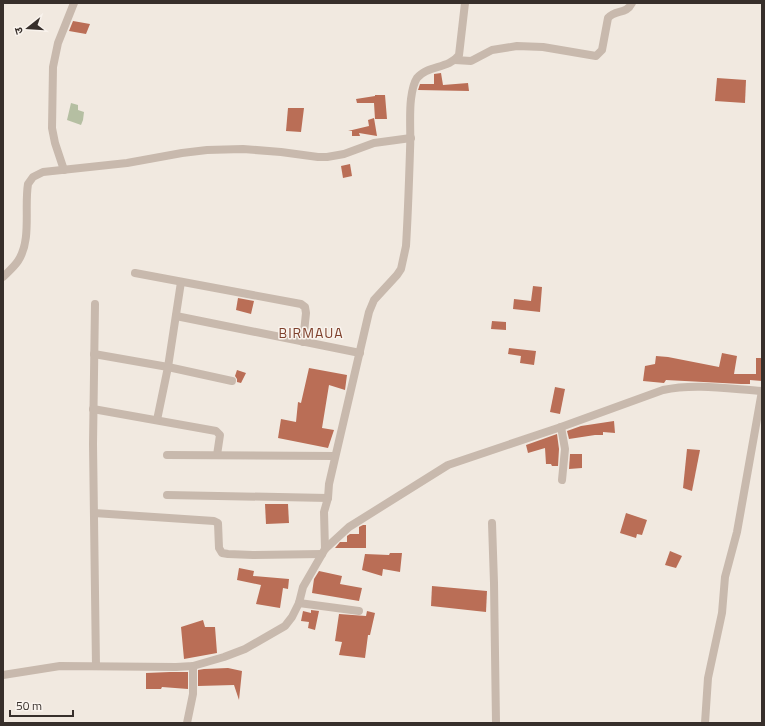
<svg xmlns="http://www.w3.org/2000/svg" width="765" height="726" font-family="'Titillium Web','Noto Sans Devanagari',sans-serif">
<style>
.green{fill:#b5bfa2}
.building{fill:#ba6e56}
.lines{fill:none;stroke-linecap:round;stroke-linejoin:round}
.minor{stroke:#c8b9ad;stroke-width:8}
.labels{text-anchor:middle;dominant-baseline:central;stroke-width:3;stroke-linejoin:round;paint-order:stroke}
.quarter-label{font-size:14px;letter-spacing:1px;fill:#7e402c;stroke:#f9f3ed}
</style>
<rect width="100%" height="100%" fill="#f1e9e0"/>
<polygon class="green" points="71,103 78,105 78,110 84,112 83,120 81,125 67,120"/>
<g class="building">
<polygon points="73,21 90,24 86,34 69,31"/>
<polygon points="441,73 443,85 468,83 469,91 418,90 420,84 434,84 434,74"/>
<polygon points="717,78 746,80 745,103 715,101"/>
<polygon points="375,95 385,95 387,119 375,119 374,103 357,103 356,99 375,96"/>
<polygon points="288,108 304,108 301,132 286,131"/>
<polygon points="374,118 377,136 359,133 360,136 352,136 352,131 348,131 369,126 368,120"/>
<polygon points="350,164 352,176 343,178 341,166"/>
<polygon points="533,286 542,287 540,312 513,309 514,299 531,301"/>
<polygon points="238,298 254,301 251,314 236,310"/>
<polygon points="492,321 506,322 506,330 491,329"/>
<polygon points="509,348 536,351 534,365 520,363 521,356 508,354"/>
<polygon points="722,353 737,356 734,374 756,374 756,358 762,358 762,381 750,380 750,384 741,384 666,380 664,383 643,381 645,366 655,364 656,356 668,357 719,367"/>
<polygon points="309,368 347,375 345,390 329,385 322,428 334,430 328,448 278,438 281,419 296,422 298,402 301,403"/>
<polygon points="237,370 246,373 241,383 237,382 237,379 235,376"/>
<polygon points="555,387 565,389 560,414 550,412"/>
<polygon points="614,421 615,433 603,432 603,435 595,435 569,439 567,431 581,426"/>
<polygon points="557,434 559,449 558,466 552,466 551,464 546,464 545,448 528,453 526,445"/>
<polygon points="687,449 700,450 692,491 683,488"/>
<polygon points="570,454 582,454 582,468 569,469"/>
<polygon points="265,504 288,504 289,523 266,524"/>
<polygon points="626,513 647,520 642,535 637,534 636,538 620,533"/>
<polygon points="363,525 366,525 366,548 335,548 340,542 347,542 347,536 350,534 359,534 359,527"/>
<polygon points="670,551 682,556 676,568 665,565"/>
<polygon points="390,553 402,553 400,572 383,569 382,576 362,570 365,554 389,555"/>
<polygon points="239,568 254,571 253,576 289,579 288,589 283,588 280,608 256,604 261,585 237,580"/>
<polygon points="319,571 342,576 340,584 362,588 359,601 312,593 314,579"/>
<polygon points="432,586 487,591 486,612 431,606"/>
<polygon points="311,610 319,611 315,630 308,628 309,622 301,621 303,611 311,613"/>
<polygon points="367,611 375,613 370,635 368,635 365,658 339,655 342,642 335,641 339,614 366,616"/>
<polygon points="203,620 205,627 215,627 217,653 184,659 181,627"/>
<polygon points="228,668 242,671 239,700 234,685 198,686 198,670 204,669"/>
<polygon points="170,672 188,672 188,689 162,687 161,689 146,689 146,673"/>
</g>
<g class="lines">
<g class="minor">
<path d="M 455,60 L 471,61 L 492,50 L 517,46 L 543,47 L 596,56 L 602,50 L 608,18 C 616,9 626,15 632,3"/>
<polyline points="64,170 55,143 52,128 53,67 58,43 74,3"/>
<polyline points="135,273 301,304 305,307 306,313 303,342"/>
<path d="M 3,277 C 8,272 14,267 18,261 C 32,240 24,208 28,184 L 33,177 L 43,172 L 127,163 L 182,153 L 207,150 L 243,149 L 281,152 L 318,157 L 327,157 L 344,154 L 374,143 L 411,138"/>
<polyline points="95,304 93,444 96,666"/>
<polyline points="176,316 360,353"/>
<polyline points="94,354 168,367 232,381"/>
<polyline points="93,409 216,431 220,435 217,455"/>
<polyline points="157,420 168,367 181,282"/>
<polyline points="561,427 565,449 562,480"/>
<polyline points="167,455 334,456"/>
<polyline points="167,495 328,498"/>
<polyline points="94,513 214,521 218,523 219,548 222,553 228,554 253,555 322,554"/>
<polyline points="492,523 494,583 496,723"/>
<path d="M 325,549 L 324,512 L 328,498 L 329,484 L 369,312 L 374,300 L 397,275 L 401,269 L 406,246 C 408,214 409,182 410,151 C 411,133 409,116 411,99 C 412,91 413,84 417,78 C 427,65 449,69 459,55 L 465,3"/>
<polyline points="299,603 359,611"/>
<path d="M 3,675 L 60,666 L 176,667 L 193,666 L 224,657 L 245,649 L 285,626 L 292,617 L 299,603 L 303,587 L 325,549 L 349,527 L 448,465 L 561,427 L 663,390 C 695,383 730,389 762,391"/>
<polyline points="187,723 193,694 193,666"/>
<polyline points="705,723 708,678 722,613 725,577 737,532 762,391"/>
</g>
</g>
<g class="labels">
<g class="quarter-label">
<text x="311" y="332">BIRMAUA</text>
</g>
</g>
<rect width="765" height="726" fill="none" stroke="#372f2b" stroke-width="8"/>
<g transform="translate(28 28) rotate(253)" stroke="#f9f3ed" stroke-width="3" paint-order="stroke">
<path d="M0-3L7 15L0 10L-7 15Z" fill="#372f2b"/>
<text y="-6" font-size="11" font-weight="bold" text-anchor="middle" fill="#372f2b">उ</text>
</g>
<path d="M10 710v6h63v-6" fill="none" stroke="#372f2b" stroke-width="2"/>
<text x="16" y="710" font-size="12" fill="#372f2b" stroke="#f9f3ed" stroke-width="3" paint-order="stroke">50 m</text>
</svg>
